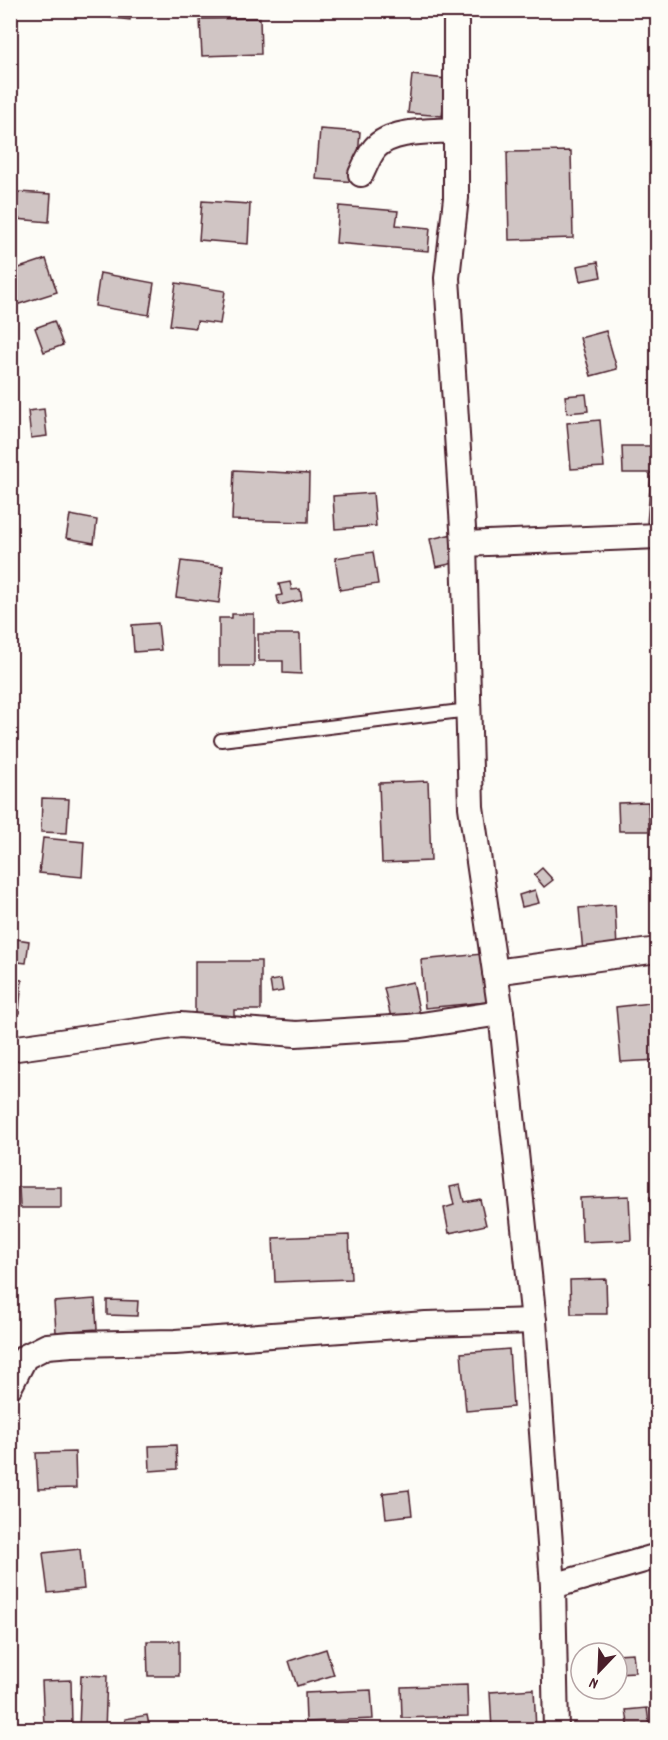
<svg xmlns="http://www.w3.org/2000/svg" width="668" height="1740" font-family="Dekko,sans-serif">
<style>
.building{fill:#d0c5c4;stroke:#4a1f2b;stroke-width:1.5}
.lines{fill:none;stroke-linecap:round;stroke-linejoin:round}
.service-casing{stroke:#4a1f2b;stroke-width:16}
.minor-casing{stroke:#4a1f2b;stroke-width:28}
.service{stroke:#fdfcf7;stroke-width:12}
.minor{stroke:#fdfcf7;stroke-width:24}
</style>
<rect width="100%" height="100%" fill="#fdfcf7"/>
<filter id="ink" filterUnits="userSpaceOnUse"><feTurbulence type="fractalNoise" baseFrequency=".0167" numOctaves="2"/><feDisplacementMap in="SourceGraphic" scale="12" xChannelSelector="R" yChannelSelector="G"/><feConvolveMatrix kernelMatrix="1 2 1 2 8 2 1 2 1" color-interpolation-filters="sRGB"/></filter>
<g filter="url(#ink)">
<g class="building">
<polygon points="10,10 15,10 13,40 10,40"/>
<polygon points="107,10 131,10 130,20 106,17"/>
<polygon points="260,18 261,54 202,56 200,19"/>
<polygon points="412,75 446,79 442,116 408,113"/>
<polygon points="320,129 360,132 356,182 316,179"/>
<polygon points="571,151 573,238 509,240 507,152"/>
<polygon points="18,192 51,194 49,222 16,219"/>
<polygon points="202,201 250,204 248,244 199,240"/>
<polygon points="339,206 398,211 396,225 430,228 428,251 336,243"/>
<polygon points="46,259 57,292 16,305 10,288 10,271"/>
<polygon points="598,262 601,277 580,281 577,266"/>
<polygon points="100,273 154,283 149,315 95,306"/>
<polygon points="176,283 225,291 220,324 197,321 196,328 170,325"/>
<polygon points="54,321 63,345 44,352 35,328"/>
<polygon points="606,331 617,369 591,376 580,338"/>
<polygon points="586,394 588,411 567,413 565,396"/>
<polygon points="44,409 47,436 31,438 28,411"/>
<polygon points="600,420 604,467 571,469 567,423"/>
<polygon points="622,446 654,446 654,473 623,473"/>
<polygon points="234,470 309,474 308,522 232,520"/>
<polygon points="651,477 658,477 658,524 647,523"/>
<polygon points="373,493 376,526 335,529 333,496"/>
<polygon points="70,515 97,520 94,543 66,538"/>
<polygon points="453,534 459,562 436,567 430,539"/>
<polygon points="373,552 378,584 340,590 335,558"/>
<polygon points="181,561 223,566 219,603 176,597"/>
<polygon points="290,582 292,590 300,589 302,600 279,605 277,596 282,595 279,584"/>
<polygon points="232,614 254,614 254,666 219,666 219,618 232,618"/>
<polygon points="158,623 161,650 134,652 132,625"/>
<polygon points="258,634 300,634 301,674 283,673 283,661 259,661"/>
<polygon points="428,781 431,861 382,863 379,783"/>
<polygon points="42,798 69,799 67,833 41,832"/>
<polygon points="648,802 649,831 619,831 618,803"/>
<polygon points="43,838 84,842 82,877 39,873"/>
<polygon points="542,868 553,880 544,887 534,875"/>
<polygon points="535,890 539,903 522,907 519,895"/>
<polygon points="615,905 617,950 583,953 579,908"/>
<polygon points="10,938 29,941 26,963 10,961"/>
<polygon points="482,954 487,1002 425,1008 421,960"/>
<polygon points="195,961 261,961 261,1010 234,1010 234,1023 195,1023"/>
<polygon points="10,979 22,980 19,1013 10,1012"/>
<polygon points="281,979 283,991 272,993 270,981"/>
<polygon points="413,982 421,1020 393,1026 384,988"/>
<polygon points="658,1002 658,1060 621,1062 616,1007"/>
<polygon points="460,1185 464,1202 480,1199 486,1225 449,1233 444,1208 454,1205 450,1187"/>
<polygon points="19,1187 61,1187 61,1208 20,1208"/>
<polygon points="629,1196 631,1240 582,1242 580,1198"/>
<polygon points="650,1197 658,1197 658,1247 654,1247"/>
<polygon points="349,1235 351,1279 275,1282 273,1238"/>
<polygon points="606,1279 607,1314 571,1314 570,1280"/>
<polygon points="95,1299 97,1329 56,1332 54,1302"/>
<polygon points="107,1300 138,1301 137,1316 107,1315"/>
<polygon points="509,1349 513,1407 466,1411 461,1353"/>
<polygon points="176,1445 177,1469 150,1471 149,1446"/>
<polygon points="75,1452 76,1488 38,1489 36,1453"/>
<polygon points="409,1490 412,1515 386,1518 383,1493"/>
<polygon points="80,1549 84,1589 48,1593 43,1553"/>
<polygon points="147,1641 179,1641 179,1676 148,1676"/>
<polygon points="326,1649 334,1675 297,1686 289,1661"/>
<polygon points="633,1653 635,1672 617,1673 617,1654"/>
<polygon points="81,1675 107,1676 105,1730 79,1730"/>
<polygon points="71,1680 72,1724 44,1725 42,1681"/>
<polygon points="467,1685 468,1716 402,1718 401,1687"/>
<polygon points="534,1689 536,1730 492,1730 490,1692"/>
<polygon points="371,1690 373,1719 306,1722 305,1693"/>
<polygon points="647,1708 650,1730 629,1730 626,1710"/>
<polygon points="147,1715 150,1730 127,1730 125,1719"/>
</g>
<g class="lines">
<defs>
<polyline id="service" points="221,740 469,710"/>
<g id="minor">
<polyline points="456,10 456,198 447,278 464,544 471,807 501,1013 534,1321 553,1586 556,1730"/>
<path d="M 361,174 C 365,166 369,155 375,148 C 392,129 432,132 456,130"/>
<polyline points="464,544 658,536"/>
<polyline points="495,972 658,950"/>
<polyline points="10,1049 180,1025 296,1034 408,1027 501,1013"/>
<polyline points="10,1386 25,1357 47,1346 72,1344 175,1342 426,1324 534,1321"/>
<polyline points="553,1586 658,1556"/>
</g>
</defs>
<use href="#service" class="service-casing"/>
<use href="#minor" class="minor-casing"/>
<use href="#service" class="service"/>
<use href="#minor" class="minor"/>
</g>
</g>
<rect width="668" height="1740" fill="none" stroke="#fdfcf7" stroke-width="36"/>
<rect x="18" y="18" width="632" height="1704" fill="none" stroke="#4a1f2b" stroke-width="2" filter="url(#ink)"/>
<g transform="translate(599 1671) rotate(203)"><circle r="28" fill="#fdfcf7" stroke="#b5a4a5" stroke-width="1.5"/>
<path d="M0-4.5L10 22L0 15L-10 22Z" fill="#4a1f2b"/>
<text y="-9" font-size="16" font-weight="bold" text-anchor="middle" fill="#4a1f2b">N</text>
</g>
</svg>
